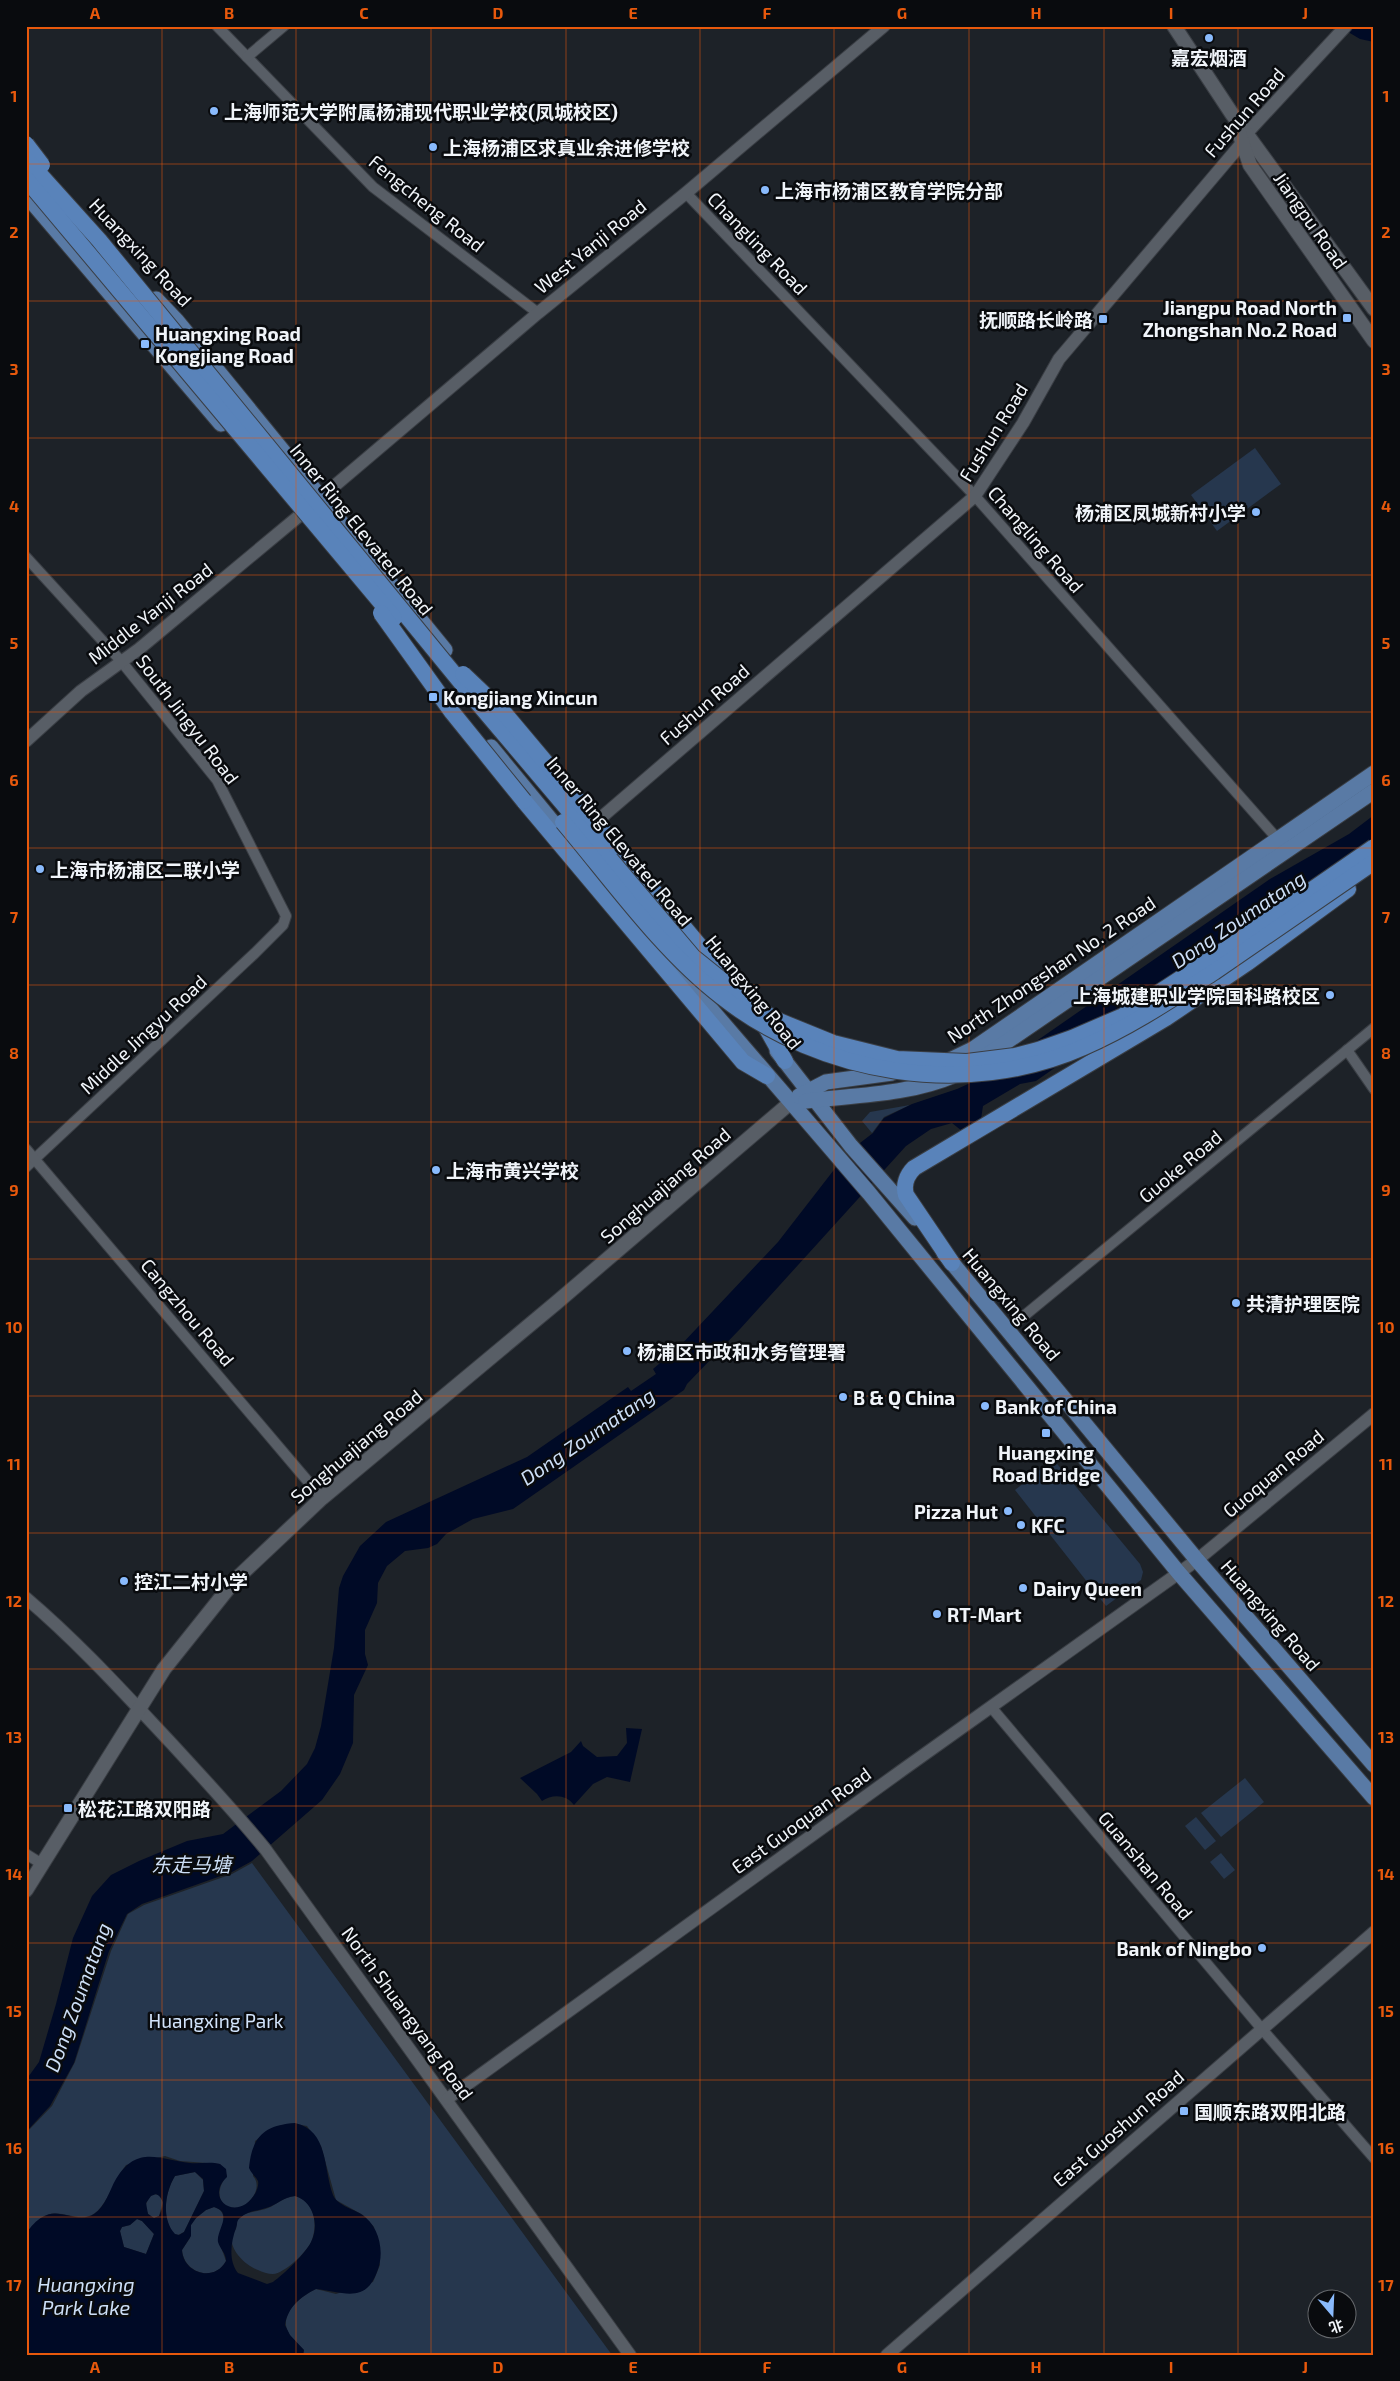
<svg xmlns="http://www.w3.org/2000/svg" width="1400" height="2381" font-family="'Exo 2','Noto Sans SC',sans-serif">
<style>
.green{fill:#26374e}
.water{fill:#000a26;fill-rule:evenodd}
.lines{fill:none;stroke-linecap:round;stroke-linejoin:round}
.minor-casing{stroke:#3a3e44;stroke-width:12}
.tertiary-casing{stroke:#3a3e44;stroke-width:14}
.secondary-casing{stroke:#3a3e44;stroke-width:16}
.primary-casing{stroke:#3a3e44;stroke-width:17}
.trunk-casing{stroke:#3a3e44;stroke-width:18}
.minor{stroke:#585e66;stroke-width:10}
.tertiary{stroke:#585e66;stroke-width:12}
.secondary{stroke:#585e66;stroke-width:14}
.primary{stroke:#597aa5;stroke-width:15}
.trunk{stroke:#5983ba;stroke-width:16}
.trunk-bridge-casing{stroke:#3a3e44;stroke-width:18;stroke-linecap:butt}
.trunk-bridge{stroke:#5983ba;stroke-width:16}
.grid{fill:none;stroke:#e8590c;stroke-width:1;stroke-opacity:0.55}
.poi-dot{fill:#89bafc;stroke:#090b0e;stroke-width:2}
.labels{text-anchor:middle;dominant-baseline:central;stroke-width:5;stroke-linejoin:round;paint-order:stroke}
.poi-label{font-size:19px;font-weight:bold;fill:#f0f4f9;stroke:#090b0e;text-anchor:start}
.street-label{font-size:19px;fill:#f0f4f9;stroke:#090b0e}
.park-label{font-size:19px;fill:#d2e4fc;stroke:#090b0e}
.water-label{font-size:20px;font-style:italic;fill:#cddff7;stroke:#090b0e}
.neatline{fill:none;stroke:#e8590c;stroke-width:2}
.grid-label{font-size:16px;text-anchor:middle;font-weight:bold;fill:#e8590c}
</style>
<rect width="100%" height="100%" fill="#1d2228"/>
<g class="green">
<polygon points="1255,448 1281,484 1217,531 1191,495"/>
<polygon points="910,1105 884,1117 872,1133 862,1121 870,1112"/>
<polygon points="1053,1459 1140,1564 1143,1572 1141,1580 1106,1606 1015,1490"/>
<polygon points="1245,1778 1264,1802 1221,1837 1201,1813"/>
<polygon points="1196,1817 1216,1841 1205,1850 1185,1826"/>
<polygon points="1221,1853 1235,1870 1224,1879 1210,1862"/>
<path d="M 252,1863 L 612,2355 L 303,2355 L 304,2350 C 298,2344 291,2339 288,2332 C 279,2313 301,2296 316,2289 L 336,2294 L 373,2282 L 380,2265 L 374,2227 L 363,2215 L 336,2200 L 321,2146 L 307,2126 C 284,2121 273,2126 255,2141 L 253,2176 C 264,2188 248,2209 234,2208 C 215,2207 217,2186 227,2176 L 220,2164 L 180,2161 L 165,2156 L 126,2165 C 114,2180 108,2203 95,2213 C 80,2224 63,2209 47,2215 C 39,2217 32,2227 26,2233 L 26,2133 L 52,2106 L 75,2062 L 111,1951 L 128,1914 L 144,1905 L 232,1874 Z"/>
<path d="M 195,2172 L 203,2180 L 204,2191 L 184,2232 L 178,2235 L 174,2234 C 161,2219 165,2192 175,2176 Z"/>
<path d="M 153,2194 L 159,2195 L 163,2202 L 159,2216 L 154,2218 C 143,2213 144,2201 153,2194 Z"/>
<path d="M 295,2196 C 314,2201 318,2222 312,2240 C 309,2250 284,2274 273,2274 C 268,2274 262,2272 258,2270 C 246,2266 229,2250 232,2236 C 232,2233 235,2231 236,2229 C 237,2225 236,2221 239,2218 C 246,2211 259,2212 268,2208 C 278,2204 283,2197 295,2196 Z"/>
<path d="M 214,2207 C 230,2212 222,2228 218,2239 L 226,2261 C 214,2283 184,2273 182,2250 L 190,2238 L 191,2225 L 196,2218 L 206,2210 Z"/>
<polygon points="137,2219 142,2221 154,2234 146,2254 124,2247 120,2231 122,2227 130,2225"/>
</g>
<g class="water">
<polygon points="1338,26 1374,26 1374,42 1360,39"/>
<polygon points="1374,815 1374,844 1036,1081 1020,1084 983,1106 981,1119 962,1131 952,1123 931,1129 906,1146 740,1329 687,1384 684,1390 513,1509 473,1519 446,1534 437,1544 428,1548 405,1551 387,1566 378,1583 377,1603 365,1630 365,1654 368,1665 354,1695 353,1743 340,1774 322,1800 252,1861 232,1872 142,1904 127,1914 109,1951 74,2063 50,2106 26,2132 26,2080 39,2062 56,2004 73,1938 92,1896 111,1875 139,1861 187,1841 223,1834 281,1791 307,1764 315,1748 321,1726 334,1648 339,1588 343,1576 360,1546 386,1522 527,1457 628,1387 631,1391 656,1374 653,1369 680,1346 778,1242 847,1153 873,1133 884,1118 912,1104 957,1089 986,1076 1270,879 1349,834"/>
<path d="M 626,1728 L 642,1729 L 630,1782 L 607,1777 L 593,1784 L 574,1805 C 566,1794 552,1794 542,1801 L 537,1794 L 520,1778 L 571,1752 L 581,1741 L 583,1746 L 597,1757 L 617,1756 L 627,1743 Z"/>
<path d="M 295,2123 C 329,2131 323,2168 333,2195 C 337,2205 353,2209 361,2214 C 380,2226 385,2253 377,2272 C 365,2305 341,2291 316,2289 C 300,2297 288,2307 285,2325 L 290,2335 L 304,2350 L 303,2355 L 26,2355 L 26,2233 C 31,2227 36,2220 43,2217 C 59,2206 77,2225 94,2214 C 106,2206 109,2191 116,2179 C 137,2145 158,2159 190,2163 C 200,2164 210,2161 220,2164 L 226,2169 L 227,2177 C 203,2200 239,2224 256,2192 C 257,2189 259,2185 258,2181 C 256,2177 251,2173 249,2168 C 252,2138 263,2125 295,2123 ZM 195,2172 L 203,2179 L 204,2191 L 184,2232 L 179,2235 L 175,2234 C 161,2219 165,2192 175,2176 ZM 156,2194 C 166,2199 163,2208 159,2216 L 154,2218 L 148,2214 L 146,2203 L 151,2196 ZM 295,2196 C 313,2201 320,2225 311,2242 C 306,2253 284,2274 273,2282 L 267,2284 L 238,2273 C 228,2260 231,2242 236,2228 C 238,2223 236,2221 240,2218 C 248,2211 257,2211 266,2208 C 277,2205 283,2197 295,2196 ZM 214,2207 C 234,2213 216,2230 218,2242 C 220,2249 226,2253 226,2261 C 214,2283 183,2273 182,2250 L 191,2236 L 191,2225 L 196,2218 L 206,2210 ZM 137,2219 L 142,2221 L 154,2234 L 146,2254 L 124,2247 L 120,2231 L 122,2227 L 130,2225 Z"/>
</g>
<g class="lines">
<defs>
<g id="minor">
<polyline points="217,26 373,187 538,313"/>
<polyline points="247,57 284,26"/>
<polyline points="686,193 975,496 1281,843"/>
<polyline points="26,557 121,661 217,780 286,916 283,925 255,953 26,1167"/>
<polyline points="1347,1050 1374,1089"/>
<polyline points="26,1149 322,1498"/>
<polyline points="1008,1329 1374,1028"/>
<polyline points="991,1707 1261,2028 1374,2158"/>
<polyline points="26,1854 42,1864"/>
</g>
<g id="tertiary">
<polyline points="26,741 81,691 139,649 299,516 538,313 686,193 884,26"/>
<polyline points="589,828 975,496 1023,423 1059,359 1242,143 1247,133 1346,26"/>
<path d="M 26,1598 C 79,1643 125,1694 172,1744 C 204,1779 236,1813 266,1850 L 630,2355"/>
<polyline points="447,2099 901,1771 1197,1560 1374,1414"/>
<polyline points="887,2355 1374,1932"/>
</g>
<g id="secondary">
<polyline points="1174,26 1232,114 1374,309"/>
<polyline points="1236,124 1250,165 1374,341"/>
<polyline points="26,1890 164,1669 235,1580 322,1498 556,1303 790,1103"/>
</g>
<g id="primary">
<polyline points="26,195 221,424"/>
<polyline points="156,299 177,321 445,650"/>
<polyline points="491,747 578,853"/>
<polyline points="654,943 869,1193 1178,1572 1374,1798"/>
<polyline points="777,1051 851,1146 915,1218"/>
<polyline points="946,1062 973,1049 1374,773"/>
<polyline points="977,1062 1374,791"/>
<polyline points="799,1096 826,1082 892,1073"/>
<path d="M 806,1101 C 857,1095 908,1095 955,1075"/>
<polyline points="944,1253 1197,1560 1374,1765"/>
</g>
<g id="trunk">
<polyline points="524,801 743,1062 767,1076"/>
<polyline points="616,846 728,980"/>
<polyline points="763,1022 785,1061"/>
<path d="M 952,1263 L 906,1195 C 903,1185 907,1175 914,1168 L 1166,1018 L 1247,963 L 1348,889"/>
</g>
</defs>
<use href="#minor" class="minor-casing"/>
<use href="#tertiary" class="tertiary-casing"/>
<use href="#secondary" class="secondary-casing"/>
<use href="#primary" class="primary-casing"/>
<use href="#trunk" class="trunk-casing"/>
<use href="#minor" class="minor"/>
<use href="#tertiary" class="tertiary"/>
<use href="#secondary" class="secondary"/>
<use href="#primary" class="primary"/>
<use href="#trunk" class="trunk"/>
<defs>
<g id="trunk-bridge">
<polyline points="26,144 42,165"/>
<polyline points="26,159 99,240 477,702 693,957 759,1010 779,1021 833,1043 897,1059 967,1062 1015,1056 1038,1050 1072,1038 1123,1016 1226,949 1374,847"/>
<polyline points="26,179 394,618"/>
<polyline points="381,613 452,712 524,801"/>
<polyline points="463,674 505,714 616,846"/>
<path d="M 563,822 C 612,880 662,951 722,997 C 822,1075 966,1099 1084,1047 C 1130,1027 1172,999 1214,972 C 1267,936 1320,899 1374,862"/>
</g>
</defs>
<use href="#trunk-bridge" class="trunk-bridge-casing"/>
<use href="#trunk-bridge" class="trunk-bridge"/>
</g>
<path class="grid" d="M 162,26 L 162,2355M 296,26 L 296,2355M 431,26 L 431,2355M 566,26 L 566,2355M 700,26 L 700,2355M 834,26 L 834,2355M 969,26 L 969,2355M 1104,26 L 1104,2355M 1238,26 L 1238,2355M 26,164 L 1374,164M 26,301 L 1374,301M 26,438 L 1374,438M 26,575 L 1374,575M 26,712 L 1374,712M 26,848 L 1374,848M 26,985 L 1374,985M 26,1122 L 1374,1122M 26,1259 L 1374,1259M 26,1396 L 1374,1396M 26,1533 L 1374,1533M 26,1669 L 1374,1669M 26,1806 L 1374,1806M 26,1943 L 1374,1943M 26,2080 L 1374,2080M 26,2217 L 1374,2217"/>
<g class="poi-dot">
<circle cx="1209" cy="38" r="5"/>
<circle cx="214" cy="111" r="5"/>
<circle cx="433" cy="147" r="5"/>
<circle cx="765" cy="190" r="5"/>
<rect x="1342" y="313" width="10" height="10" rx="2.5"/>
<rect x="1098" y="314" width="10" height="10" rx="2.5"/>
<rect x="140" y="339" width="10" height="10" rx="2.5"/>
<circle cx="1256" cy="512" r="5"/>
<rect x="428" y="692" width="10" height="10" rx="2.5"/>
<circle cx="40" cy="869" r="5"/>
<circle cx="1330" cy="995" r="5"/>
<circle cx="436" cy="1170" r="5"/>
<circle cx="1236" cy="1303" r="5"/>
<circle cx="627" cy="1351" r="5"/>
<circle cx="843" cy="1397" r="5"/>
<circle cx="985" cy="1406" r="5"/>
<rect x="1041" y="1428" width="10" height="10" rx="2.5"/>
<circle cx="1008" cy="1511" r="5"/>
<circle cx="1021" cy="1525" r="5"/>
<circle cx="124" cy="1581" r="5"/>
<circle cx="1023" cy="1588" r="5"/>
<circle cx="937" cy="1614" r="5"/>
<rect x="63" y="1803" width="10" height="10" rx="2.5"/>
<circle cx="1262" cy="1948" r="5"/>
<rect x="1179" y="2106" width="10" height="10" rx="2.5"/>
</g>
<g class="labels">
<g class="poi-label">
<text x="1209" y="57" text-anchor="middle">嘉宏烟酒</text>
<text x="224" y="111">上海师范大学附属杨浦现代职业学校(凤城校区)</text>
<text x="443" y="147">上海杨浦区求真业余进修学校</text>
<text x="775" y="190">上海市杨浦区教育学院分部</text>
<text x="1337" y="307" text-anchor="end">Jiangpu Road North<tspan x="1337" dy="22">Zhongshan No.2 Road</tspan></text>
<text x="1093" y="319" text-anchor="end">抚顺路长岭路</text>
<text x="155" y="333">Huangxing Road<tspan x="155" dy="22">Kongjiang Road</tspan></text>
<text x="1246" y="512" text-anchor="end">杨浦区凤城新村小学</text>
<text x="443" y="697">Kongjiang Xincun</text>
<text x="50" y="869">上海市杨浦区二联小学</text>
<text x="1320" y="995" text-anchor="end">上海城建职业学院国科路校区</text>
<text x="446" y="1170">上海市黄兴学校</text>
<text x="1246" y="1303">共清护理医院</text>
<text x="637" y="1351">杨浦区市政和水务管理署</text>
<text x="853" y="1397">B &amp; Q China</text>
<text x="995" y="1406">Bank of China</text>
<text x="1046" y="1452" text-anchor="middle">Huangxing<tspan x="1046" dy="22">Road Bridge</tspan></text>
<text x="998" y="1511" text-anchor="end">Pizza Hut</text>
<text x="1031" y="1525">KFC</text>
<text x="134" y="1581">控江二村小学</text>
<text x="1033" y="1588">Dairy Queen</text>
<text x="947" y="1614">RT-Mart</text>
<text x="78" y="1808">松花江路双阳路</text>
<text x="1252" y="1948" text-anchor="end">Bank of Ningbo</text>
<text x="1194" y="2111">国顺东路双阳北路</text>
</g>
<g class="street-label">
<text transform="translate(1244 112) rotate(-49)">Fushun Road</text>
<text transform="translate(427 203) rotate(39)">Fengcheng Road</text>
<text transform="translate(1311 220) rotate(55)">Jiangpu Road</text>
<text transform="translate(758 243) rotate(46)">Changling Road</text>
<text transform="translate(590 246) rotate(-39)">West Yanji Road</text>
<text transform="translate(141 252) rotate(47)">Huangxing Road</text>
<text transform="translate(993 432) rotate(-58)">Fushun Road</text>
<text transform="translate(362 529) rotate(51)">Inner Ring Elevated Road</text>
<text transform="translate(1036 539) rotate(49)">Changling Road</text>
<text transform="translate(150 613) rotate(-38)">Middle Yanji Road</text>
<text transform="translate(704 704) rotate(-41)">Fushun Road</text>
<text transform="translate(188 719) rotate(53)">South Jingyu Road</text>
<text transform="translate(620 841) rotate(50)">Inner Ring Elevated Road</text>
<text transform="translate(1051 969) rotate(-34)">North Zhongshan No. 2 Road</text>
<text transform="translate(754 992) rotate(51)">Huangxing Road</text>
<text transform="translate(143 1034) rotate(-43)">Middle Jingyu Road</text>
<text transform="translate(1180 1166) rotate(-40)">Guoke Road</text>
<text transform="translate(665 1185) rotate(-41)">Songhuajiang Road</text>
<text transform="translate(1012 1304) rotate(50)">Huangxing Road</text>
<text transform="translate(188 1312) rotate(50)">Cangzhou Road</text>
<text transform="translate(356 1446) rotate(-40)">Songhuajiang Road</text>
<text transform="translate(1273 1473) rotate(-40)">Guoquan Road</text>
<text transform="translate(1271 1615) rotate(49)">Huangxing Road</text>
<text transform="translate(801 1820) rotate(-36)">East Guoquan Road</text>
<text transform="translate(1146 1865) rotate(50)">Guanshan Road</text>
<text transform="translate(408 2013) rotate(54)">North Shuangyang Road</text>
<text transform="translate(1118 2128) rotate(-41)">East Guoshun Road</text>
</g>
<g class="park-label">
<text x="216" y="2020">Huangxing Park</text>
</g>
<g class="water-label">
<text transform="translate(1238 919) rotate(-34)">Dong Zoumatang</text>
<text transform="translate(587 1436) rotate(-34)">Dong Zoumatang</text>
<text x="191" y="1864">东走马塘</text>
<text transform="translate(77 1997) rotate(-70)">Dong Zoumatang</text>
<text x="86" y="2284">Huangxing<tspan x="86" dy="23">Park Lake</tspan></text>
</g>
</g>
<rect width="1400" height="2381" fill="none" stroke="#090b0e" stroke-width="55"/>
<g transform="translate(1332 2314) rotate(161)"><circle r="24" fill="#090b0e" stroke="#65686c"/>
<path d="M0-4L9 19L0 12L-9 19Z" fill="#89bafc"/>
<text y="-8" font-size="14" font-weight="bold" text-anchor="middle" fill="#f0f4f9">北</text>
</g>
<rect x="28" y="28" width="1344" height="2326" class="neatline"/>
<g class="grid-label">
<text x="95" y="19">A</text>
<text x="229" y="19">B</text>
<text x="364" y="19">C</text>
<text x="498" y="19">D</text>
<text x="633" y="19">E</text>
<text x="767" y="19">F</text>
<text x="902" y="19">G</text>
<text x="1036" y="19">H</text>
<text x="1171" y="19">I</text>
<text x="1305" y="19">J</text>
<text x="14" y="102">1</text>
<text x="1386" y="102">1</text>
<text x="14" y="238">2</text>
<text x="1386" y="238">2</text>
<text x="14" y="375">3</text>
<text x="1386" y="375">3</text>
<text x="14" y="512">4</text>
<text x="1386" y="512">4</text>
<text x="14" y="649">5</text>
<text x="1386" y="649">5</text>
<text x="14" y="786">6</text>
<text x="1386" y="786">6</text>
<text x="14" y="923">7</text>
<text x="1386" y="923">7</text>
<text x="14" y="1059">8</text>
<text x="1386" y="1059">8</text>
<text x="14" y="1196">9</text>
<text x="1386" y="1196">9</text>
<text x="14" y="1333">10</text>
<text x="1386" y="1333">10</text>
<text x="14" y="1470">11</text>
<text x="1386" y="1470">11</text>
<text x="14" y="1607">12</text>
<text x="1386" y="1607">12</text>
<text x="14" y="1743">13</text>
<text x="1386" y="1743">13</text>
<text x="14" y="1880">14</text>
<text x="1386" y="1880">14</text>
<text x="14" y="2017">15</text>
<text x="1386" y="2017">15</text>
<text x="14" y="2154">16</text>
<text x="1386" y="2154">16</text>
<text x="14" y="2291">17</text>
<text x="1386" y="2291">17</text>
<text x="95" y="2373">A</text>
<text x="229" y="2373">B</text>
<text x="364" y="2373">C</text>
<text x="498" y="2373">D</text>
<text x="633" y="2373">E</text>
<text x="767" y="2373">F</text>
<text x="902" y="2373">G</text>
<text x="1036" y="2373">H</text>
<text x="1171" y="2373">I</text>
<text x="1305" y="2373">J</text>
</g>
</svg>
